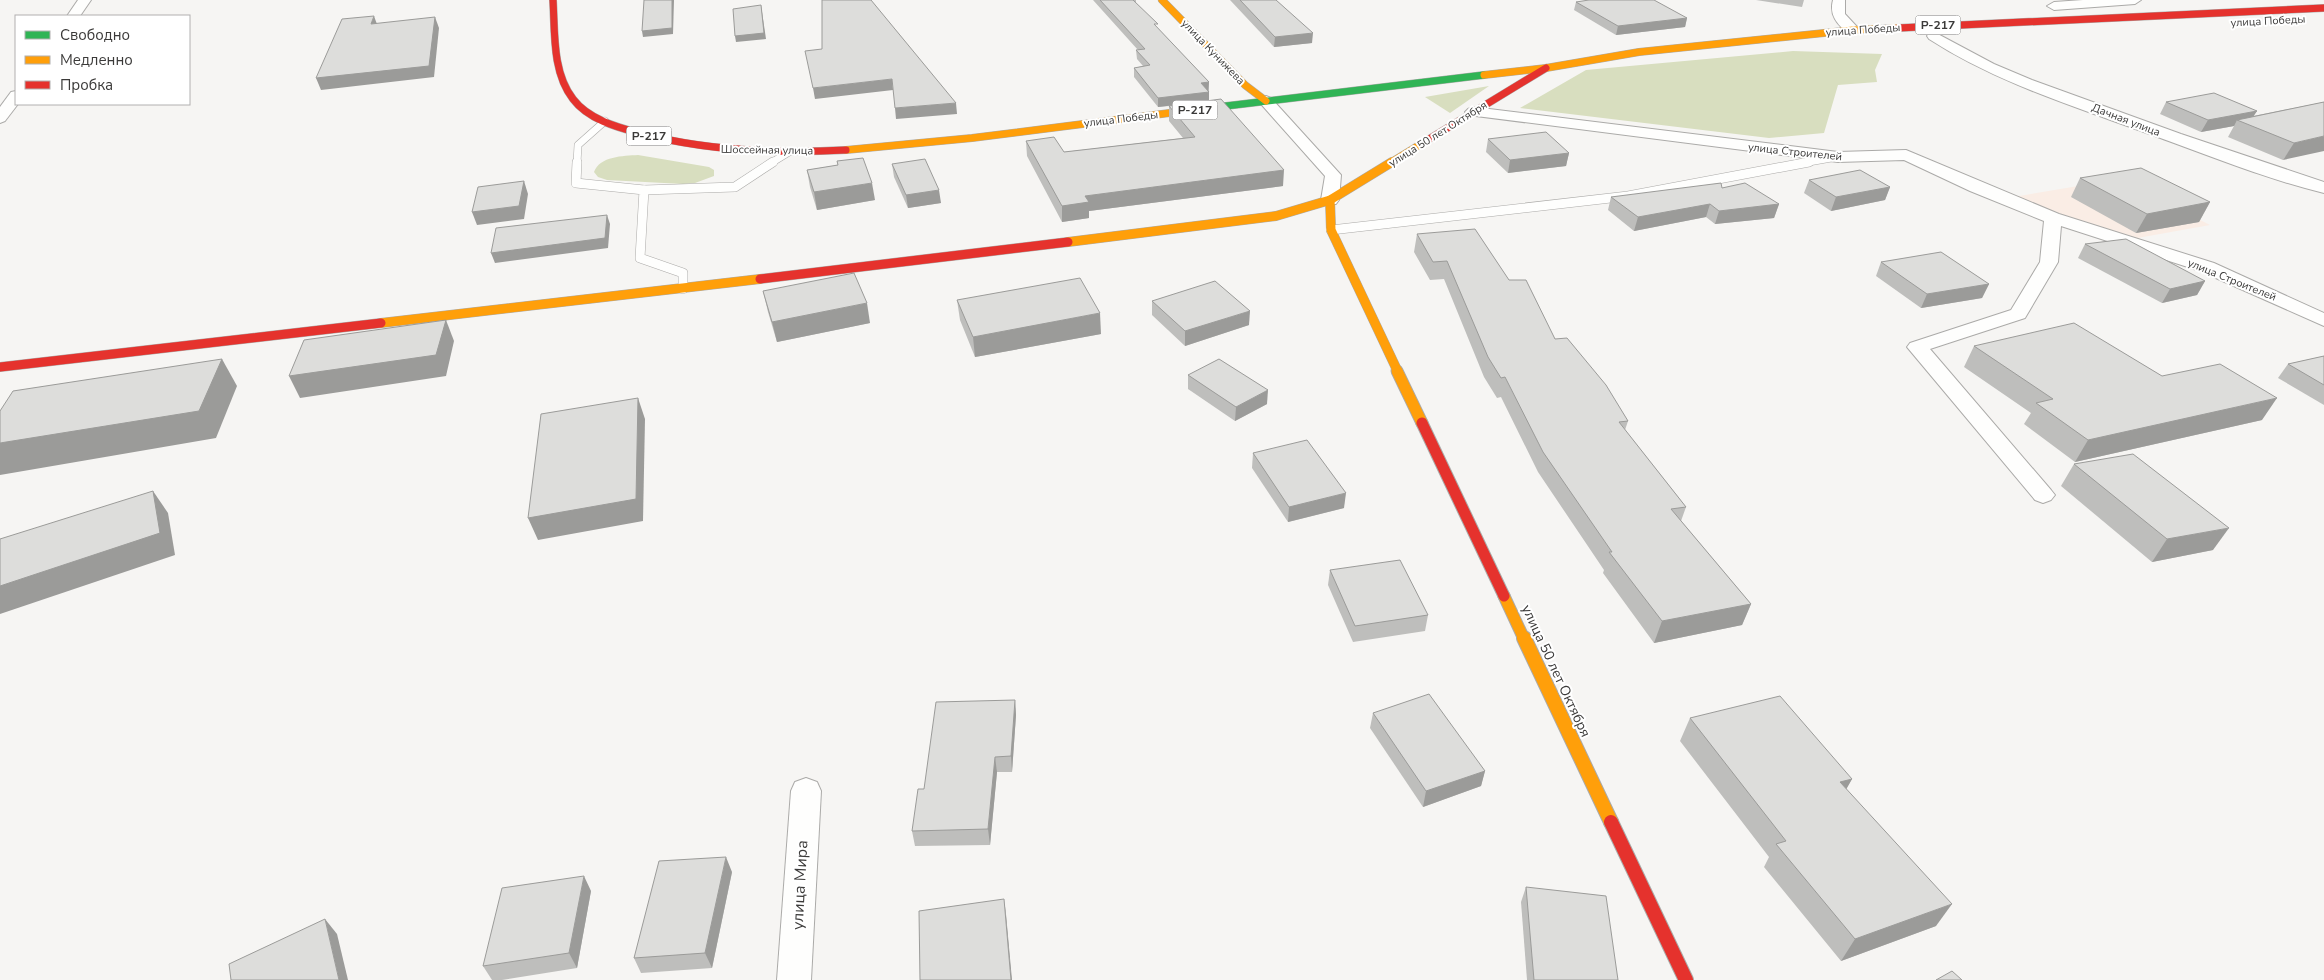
<svg xmlns="http://www.w3.org/2000/svg" width="2324" height="980" font-family="'Nunito Sans',sans-serif">
<style>
.education{fill:#faede5}
.green{fill:#d8debf}
.lines{fill:none;stroke-linecap:round;stroke-linejoin:round}
.lane-far1-casing{stroke:#abaaa8;stroke-width:8}
.lane-casing{stroke:#abaaa8;stroke-width:10}
.street-casing{stroke:#abaaa8;stroke-width:2}
.fast-casing{stroke:#abaaa8;stroke-width:8}
.slow-far3-casing{stroke:#abaaa8;stroke-width:8}
.slow-far2-casing{stroke:#abaaa8;stroke-width:10}
.slow-far1-casing{stroke:#abaaa8;stroke-width:13}
.slow-casing{stroke:#abaaa8;stroke-width:16}
.jam-far3-casing{stroke:#abaaa8;stroke-width:8}
.jam-far2-casing{stroke:#abaaa8;stroke-width:10}
.jam-far1-casing{stroke:#abaaa8;stroke-width:13}
.jam-casing{stroke:#abaaa8;stroke-width:16}
.lane-far1{stroke:#fefefd;stroke-width:7}
.lane{stroke:#fefefd;stroke-width:9}
.street{fill:#fefefd;fill-rule:evenodd}
.fast{stroke:#30b455;stroke-width:7}
.slow-far3{stroke:#ff9f0a;stroke-width:7}
.slow-far2{stroke:#ff9f0a;stroke-width:9}
.slow-far1{stroke:#ff9f0a;stroke-width:11}
.slow{stroke:#ff9f0a;stroke-width:14}
.jam-far3{stroke:#e5322d;stroke-width:7}
.jam-far2{stroke:#e5322d;stroke-width:9}
.jam-far1{stroke:#e5322d;stroke-width:11}
.jam{stroke:#e5322d;stroke-width:14}
.wall{fill:#bebebc}
.shaded-wall{fill:#9b9b99}
.building{fill:#dddddb;stroke:#9b9b99}
.labels{text-anchor:middle;dominant-baseline:central;stroke-width:4;stroke-linejoin:round;paint-order:stroke}
.far-street-label{font-size:11px;fill:#3b3a39;stroke:#fff}
.shield{fill:#fff;stroke:#767574;stroke-width:1}
.shield-label{font-size:12px;font-weight:bold;fill:#3b3a39}
.street-label{font-size:14px;fill:#3b3a39;stroke:#fff}
.near-street-label{font-size:16px;fill:#3b3a39;stroke:#fff}
</style>
<rect width="100%" height="100%" fill="#f6f5f3"/>
<polygon class="education" points="2120,179 2210,225 2132,239 2013,197"/>
<g class="green">
<polygon points="1793,51 1882,54 1875,70 1877,82 1838,85 1824,133 1769,138 1520,108 1586,70"/>
<polygon points="1489,86 1450,113 1425,97"/>
<path d="M 638,155 L 709,167 L 714,170 L 714,176 L 695,183 L 683,184 L 607,180 L 598,177 L 594,172 C 600,156 623,156 638,155 Z"/>
</g>
<g class="lines">
<defs>
<g id="lane-far1">
<polyline points="577,163 578,145 605,121"/>
<polyline points="771,163 789,152"/>
<polyline points="1803,163 1837,157"/>
</g>
<g id="lane">
<polyline points="577,162 576,183 644,190 640,258 683,273 683,289"/>
<polyline points="644,190 735,187 773,162"/>
<polyline points="1331,230 1628,196 1809,162"/>
</g>
<g id="street">
<polygon points="78,0 91,0 80,16 67,16"/>
<path d="M 1833,0 L 1845,0 L 1845,14 L 1860,30 L 1858,33 L 1848,33 C 1837,24 1829,15 1833,0 Z"/>
<polygon points="2083,0 2141,0 2135,4 2054,10 2047,6 2054,2"/>
<path d="M 1934,32 L 1994,64 L 2032,80 L 2181,134 L 2324,182 L 2324,193 C 2266,179 2208,155 2152,135 C 2076,107 1997,83 1929,39 L 1927,36 L 1929,33 Z"/>
<polygon points="16,91 18,104 5,121 0,123 0,107 11,92"/>
<polygon points="1266,96 1271,98 1341,175 1339,200 1336,204 1324,204 1321,200 1325,176 1261,104 1258,101 1261,98"/>
<polygon points="1473,107 1838,152 1906,150 2059,214 2214,263 2324,313 2324,326 2200,271 2061,226 2058,262 2025,318 1930,349 2051,490 2055,495 2051,500 2043,503 2035,500 1907,347 1910,343 2011,310 2040,262 2044,221 1970,191 1904,160 1838,162 1468,115 1465,112 1468,109"/>
<polygon points="806,778 817,782 821,791 811,980 777,980 791,791 795,782"/>
</g>
<polyline id="fast" points="1201,109 1484,75"/>
<g id="slow-far3">
<polyline points="1162,0 1245,85 1266,101"/>
<polyline points="1484,75 1546,68 1639,52 1853,30 1898,28"/>
<polyline points="846,150 972,138 1201,109"/>
<polyline points="1390,163 1426,141"/>
</g>
<g id="slow-far2">
<polyline points="1330,200 1331,230 1398,372"/>
<polyline points="1068,242 1276,216 1330,200 1392,162"/>
<polyline points="381,323 760,279"/>
</g>
<g id="slow-far1">
<polyline points="1397,371 1422,423"/>
<polyline points="1504,596 1524,639"/>
</g>
<polyline id="slow" points="1524,638 1611,822"/>
<g id="jam-far3">
<path d="M 553,0 C 555,32 552,72 573,99 C 588,119 616,127 639,133 C 707,151 776,154 846,150"/>
<polyline points="1898,28 2324,8"/>
<polyline points="1426,141 1546,68"/>
</g>
<g id="jam-far2">
<polyline points="760,279 1068,242"/>
<polyline points="0,367 381,323"/>
</g>
<polyline id="jam-far1" points="1422,423 1504,596"/>
<polyline id="jam" points="1611,822 1686,980"/>
</defs>
<use href="#lane-far1" class="lane-far1-casing"/>
<use href="#lane" class="lane-casing"/>
<use href="#street" class="street-casing"/>
<use href="#fast" class="fast-casing"/>
<use href="#slow-far3" class="slow-far3-casing"/>
<use href="#slow-far2" class="slow-far2-casing"/>
<use href="#slow-far1" class="slow-far1-casing"/>
<use href="#slow" class="slow-casing"/>
<use href="#jam-far3" class="jam-far3-casing"/>
<use href="#jam-far2" class="jam-far2-casing"/>
<use href="#jam-far1" class="jam-far1-casing"/>
<use href="#jam" class="jam-casing"/>
<use href="#lane-far1" class="lane-far1"/>
<use href="#lane" class="lane"/>
<use href="#street" class="street"/>
<use href="#fast" class="fast"/>
<use href="#slow-far3" class="slow-far3"/>
<use href="#slow-far2" class="slow-far2"/>
<use href="#slow-far1" class="slow-far1"/>
<use href="#slow" class="slow"/>
<use href="#jam-far3" class="jam-far3"/>
<use href="#jam-far2" class="jam-far2"/>
<use href="#jam-far1" class="jam-far1"/>
<use href="#jam" class="jam"/>
</g>
<g class="wall">
<polygon points="1093,0 1136,0 1136,3 1158,29 1209,82 1209,101 1283,186 1089,211 1089,218 1062,222 1027,156 1026,141 1064,152 1183,138 1169,121 1169,106 1158,107 1134,77 1134,68 1143,66 1137,59 1136,50 1138,50"/>
<polygon points="1230,0 1276,0 1312,43 1274,47"/>
<polygon points="1756,0 1804,0 1802,7"/>
<polygon points="1576,2 1687,18 1685,27 1616,35 1574,10"/>
<polygon points="2166,102 2257,111 2253,116 2324,102 2283,160 2228,137 2234,126 2201,132 2160,114"/>
<polygon points="1488,139 1569,153 1566,166 1508,173 1486,152"/>
<polygon points="837,161 875,200 817,210 810,187 807,170 838,165"/>
<polygon points="892,164 941,203 908,208 894,177"/>
<polygon points="2080,178 2210,202 2199,222 2136,233 2071,197"/>
<polygon points="1809,180 1890,187 1885,200 1831,211 1804,193"/>
<polygon points="1722,188 1779,204 1774,218 1715,224 1706,217 1634,231 1608,210 1611,197"/>
<polygon points="1417,234 1509,280 1555,339 1628,421 1625,430 1686,507 1681,521 1751,604 1742,625 1654,643 1603,573 1604,570 1538,472 1501,397 1497,398 1484,377 1444,279 1430,280 1414,252"/>
<polygon points="2085,244 2205,281 2197,295 2162,303 2078,258"/>
<polygon points="1881,262 1989,284 1982,298 1921,308 1876,276"/>
<polygon points="763,291 870,323 777,342 768,312"/>
<polygon points="957,300 1101,334 975,357 960,320"/>
<polygon points="1152,301 1249,325 1185,346 1152,315"/>
<polygon points="1974,346 2162,376 2262,420 2075,462 2024,424 2031,413 1964,367"/>
<polygon points="2324,356 2324,405 2278,378 2288,364"/>
<polygon points="1188,375 1267,404 1235,421 1188,389"/>
<polygon points="1253,453 1344,508 1288,522 1252,468"/>
<polygon points="2074,464 2213,550 2152,562 2061,486"/>
<polygon points="1330,570 1428,615 1425,631 1353,642 1328,585"/>
<polygon points="1015,700 1016,715 1012,772 997,772 990,845 915,846 912,831"/>
<polygon points="1373,713 1485,771 1481,786 1423,807 1370,728"/>
<polygon points="1690,718 1852,779 1846,789 1936,926 1841,961 1764,867 1769,857 1680,741"/>
<polygon points="732,872 712,968 641,973 634,958"/>
<polygon points="1526,887 1618,980 1527,980 1521,902"/>
<polygon points="591,891 577,968 502,980 492,980 483,966"/>
</g>
<g class="shaded-wall">
<polygon points="672,0 674,0 673,34 643,37 642,31"/>
<polygon points="761,5 766,39 736,42 735,36"/>
<polygon points="374,16 378,27 371,24"/>
<polygon points="435,17 439,28 434,77 321,90 316,78"/>
<polygon points="1687,18 1685,27 1616,35 1618,26"/>
<polygon points="1313,33 1312,43 1274,47 1275,37"/>
<polygon points="892,79 893,90 815,99 813,88"/>
<polygon points="1209,82 1208,92 1201,83"/>
<polygon points="1209,92 1209,101 1158,107 1158,98"/>
<polygon points="956,103 957,114 896,119 895,108"/>
<polygon points="2257,111 2249,123 2237,120 2234,126 2201,132 2208,120"/>
<polygon points="2324,136 2324,151 2283,160 2294,143"/>
<polygon points="1569,153 1566,166 1508,173 1510,160"/>
<polygon points="1284,170 1283,186 1089,211 1089,218 1062,222 1062,206 1085,196"/>
<polygon points="524,181 528,194 524,219 477,225 472,212"/>
<polygon points="872,183 875,200 817,210 814,192"/>
<polygon points="1890,187 1885,200 1831,211 1836,197"/>
<polygon points="939,190 941,203 908,208 906,195"/>
<polygon points="2210,202 2199,222 2136,233 2147,214"/>
<polygon points="1710,204 1706,217 1634,231 1638,217"/>
<polygon points="1779,204 1774,218 1715,224 1719,211"/>
<polygon points="607,215 610,224 608,248 495,263 491,253"/>
<polygon points="2205,281 2197,295 2162,303 2170,289"/>
<polygon points="1989,284 1982,298 1921,308 1927,294"/>
<polygon points="867,303 870,323 777,342 772,322"/>
<polygon points="1250,311 1249,325 1185,346 1185,331"/>
<polygon points="1100,313 1101,334 975,357 973,337"/>
<polygon points="446,320 454,341 446,376 300,398 289,376"/>
<polygon points="222,359 237,386 216,438 0,475 0,443"/>
<polygon points="1268,390 1267,404 1235,421 1236,407"/>
<polygon points="638,398 645,419 643,521 538,540 528,518"/>
<polygon points="2277,398 2262,420 2075,462 2088,440"/>
<polygon points="153,491 168,513 175,555 0,614 0,586"/>
<polygon points="1346,493 1344,508 1288,522 1289,507"/>
<polygon points="2229,528 2213,550 2152,562 2167,539"/>
<polygon points="1751,604 1742,625 1654,643 1662,621"/>
<polygon points="1015,700 1016,715 1012,772 1011,756"/>
<polygon points="995,757 997,772 990,845 988,829"/>
<polygon points="1485,771 1481,786 1423,807 1426,791"/>
<polygon points="1852,779 1839,802 1840,782"/>
<polygon points="726,857 732,872 712,968 705,953"/>
<polygon points="584,876 591,891 577,968 569,953"/>
<polygon points="1004,899 1006,914 1012,980 1011,980"/>
<polygon points="1952,904 1936,926 1841,961 1855,939"/>
<polygon points="325,919 337,934 348,980 339,980"/>
</g>
<g class="building">
<polygon points="644,0 672,0 672,28 642,31"/>
<polygon points="822,0 871,0 956,103 895,108 892,79 813,88 805,51 822,49"/>
<polygon points="1100,0 1133,0 1158,24 1154,24 1209,82 1201,83 1209,92 1158,98 1134,68 1150,65 1136,50 1145,49"/>
<polygon points="1240,0 1276,0 1313,33 1275,37"/>
<polygon points="1589,0 1654,0 1687,18 1618,26 1576,2"/>
<polygon points="761,5 764,33 735,36 733,9"/>
<polygon points="374,16 371,24 435,17 429,66 316,78 342,19"/>
<polygon points="2214,93 2257,111 2208,120 2166,102"/>
<polygon points="1221,99 1284,170 1085,196 1089,202 1062,206 1026,141 1054,137 1064,152 1195,137 1169,106"/>
<polygon points="2324,102 2324,136 2294,143 2237,120"/>
<polygon points="1546,132 1569,153 1510,160 1488,139"/>
<polygon points="863,158 872,183 814,192 807,170 838,165 837,161"/>
<polygon points="925,159 939,190 906,195 892,164"/>
<polygon points="2141,168 2210,202 2147,214 2080,178"/>
<polygon points="1860,170 1890,187 1836,197 1809,180"/>
<polygon points="524,181 519,206 472,212 478,187"/>
<polygon points="1721,183 1722,188 1745,183 1779,204 1719,211 1710,204 1638,217 1611,197"/>
<polygon points="607,215 605,238 491,253 496,228"/>
<polygon points="1475,229 1509,280 1526,280 1555,339 1567,338 1606,385 1628,421 1619,422 1686,507 1671,509 1751,604 1662,621 1609,552 1612,552 1543,452 1505,377 1501,378 1488,357 1447,261 1433,262 1417,234"/>
<polygon points="2126,239 2205,281 2170,289 2085,244"/>
<polygon points="1941,252 1989,284 1927,294 1881,262"/>
<polygon points="854,273 867,303 772,322 763,291"/>
<polygon points="1080,278 1100,313 973,337 957,300"/>
<polygon points="1215,281 1250,311 1185,331 1152,301"/>
<polygon points="446,320 436,355 289,376 304,340"/>
<polygon points="2074,323 2162,376 2220,364 2277,398 2088,440 2036,403 2053,399 1974,346"/>
<polygon points="2324,356 2324,385 2288,364"/>
<polygon points="222,359 199,411 0,443 0,411 13,391"/>
<polygon points="1219,359 1268,390 1236,407 1188,375"/>
<polygon points="638,398 636,499 528,518 541,414"/>
<polygon points="1307,440 1346,493 1289,507 1253,453"/>
<polygon points="2133,454 2229,528 2167,539 2074,464"/>
<polygon points="153,491 160,533 0,586 0,539"/>
<polygon points="1400,560 1428,615 1355,626 1330,570"/>
<polygon points="1429,694 1485,771 1426,791 1373,713"/>
<polygon points="1780,696 1852,779 1840,782 1952,904 1855,939 1776,844 1786,841 1690,718"/>
<polygon points="1015,700 1011,756 995,757 988,829 912,831 918,789 924,789 936,702"/>
<polygon points="726,857 705,953 634,958 659,861"/>
<polygon points="584,876 569,953 483,966 502,888"/>
<polygon points="1526,887 1606,896 1618,980 1534,980"/>
<polygon points="1004,899 1011,980 920,980 919,911"/>
<polygon points="325,919 339,980 231,980 229,964"/>
<polygon points="1952,971 1962,980 1936,980"/>
</g>
<g class="labels">
<g class="far-street-label">
<text transform="translate(2268 21) rotate(-3)">улица Победы</text>
<text transform="translate(1863 30) rotate(-4)">улица Победы</text>
<text transform="translate(1213 52) rotate(46)">улица Кунижева</text>
<text transform="translate(1121 119) rotate(-7)">улица Победы</text>
<text transform="translate(2126 120) rotate(21)">Дачная улица</text>
<text transform="translate(1438 134) rotate(-32)">улица 50 лет Октября</text>
<text transform="translate(767 150) rotate(1)">Шоссейная улица</text>
<text transform="translate(1795 152) rotate(6)">улица Строителей</text>
<text transform="translate(2232 280) rotate(22)">улица Строителей</text>
</g>
<g class="shield">
<rect x="1915.5" y="15.5" width="45" height="19" rx="4"/>
<rect x="1172.5" y="100.5" width="45" height="19" rx="4"/>
<rect x="626.5" y="126.5" width="45" height="19" rx="4"/>
</g>
<g class="shield-label">
<text x="1938" y="25">Р-217</text>
<text x="1195" y="110">Р-217</text>
<text x="649" y="136">Р-217</text>
</g>
<g class="street-label">
<text transform="translate(1556 671) rotate(65)">улица 50 лет Октября</text>
</g>
<g class="near-street-label">
<text transform="translate(800 885) rotate(-87)">улица Мира</text>
</g>
</g>
<rect x="15" y="15" width="175" height="90" fill="#ffffff" stroke="#b1b0b0"/>
<rect x="25" y="31" width="25" height="8" fill="#30b455" stroke="#b1b0b0"/>
<text x="60" y="40" font-size="15" fill="#3b3a39">Свободно</text>
<rect x="25" y="56" width="25" height="8" fill="#ff9f0a" stroke="#b1b0b0"/>
<text x="60" y="65" font-size="15" fill="#3b3a39">Медленно</text>
<rect x="25" y="81" width="25" height="8" fill="#e5322d" stroke="#b1b0b0"/>
<text x="60" y="90" font-size="15" fill="#3b3a39">Пробка</text>
</svg>
